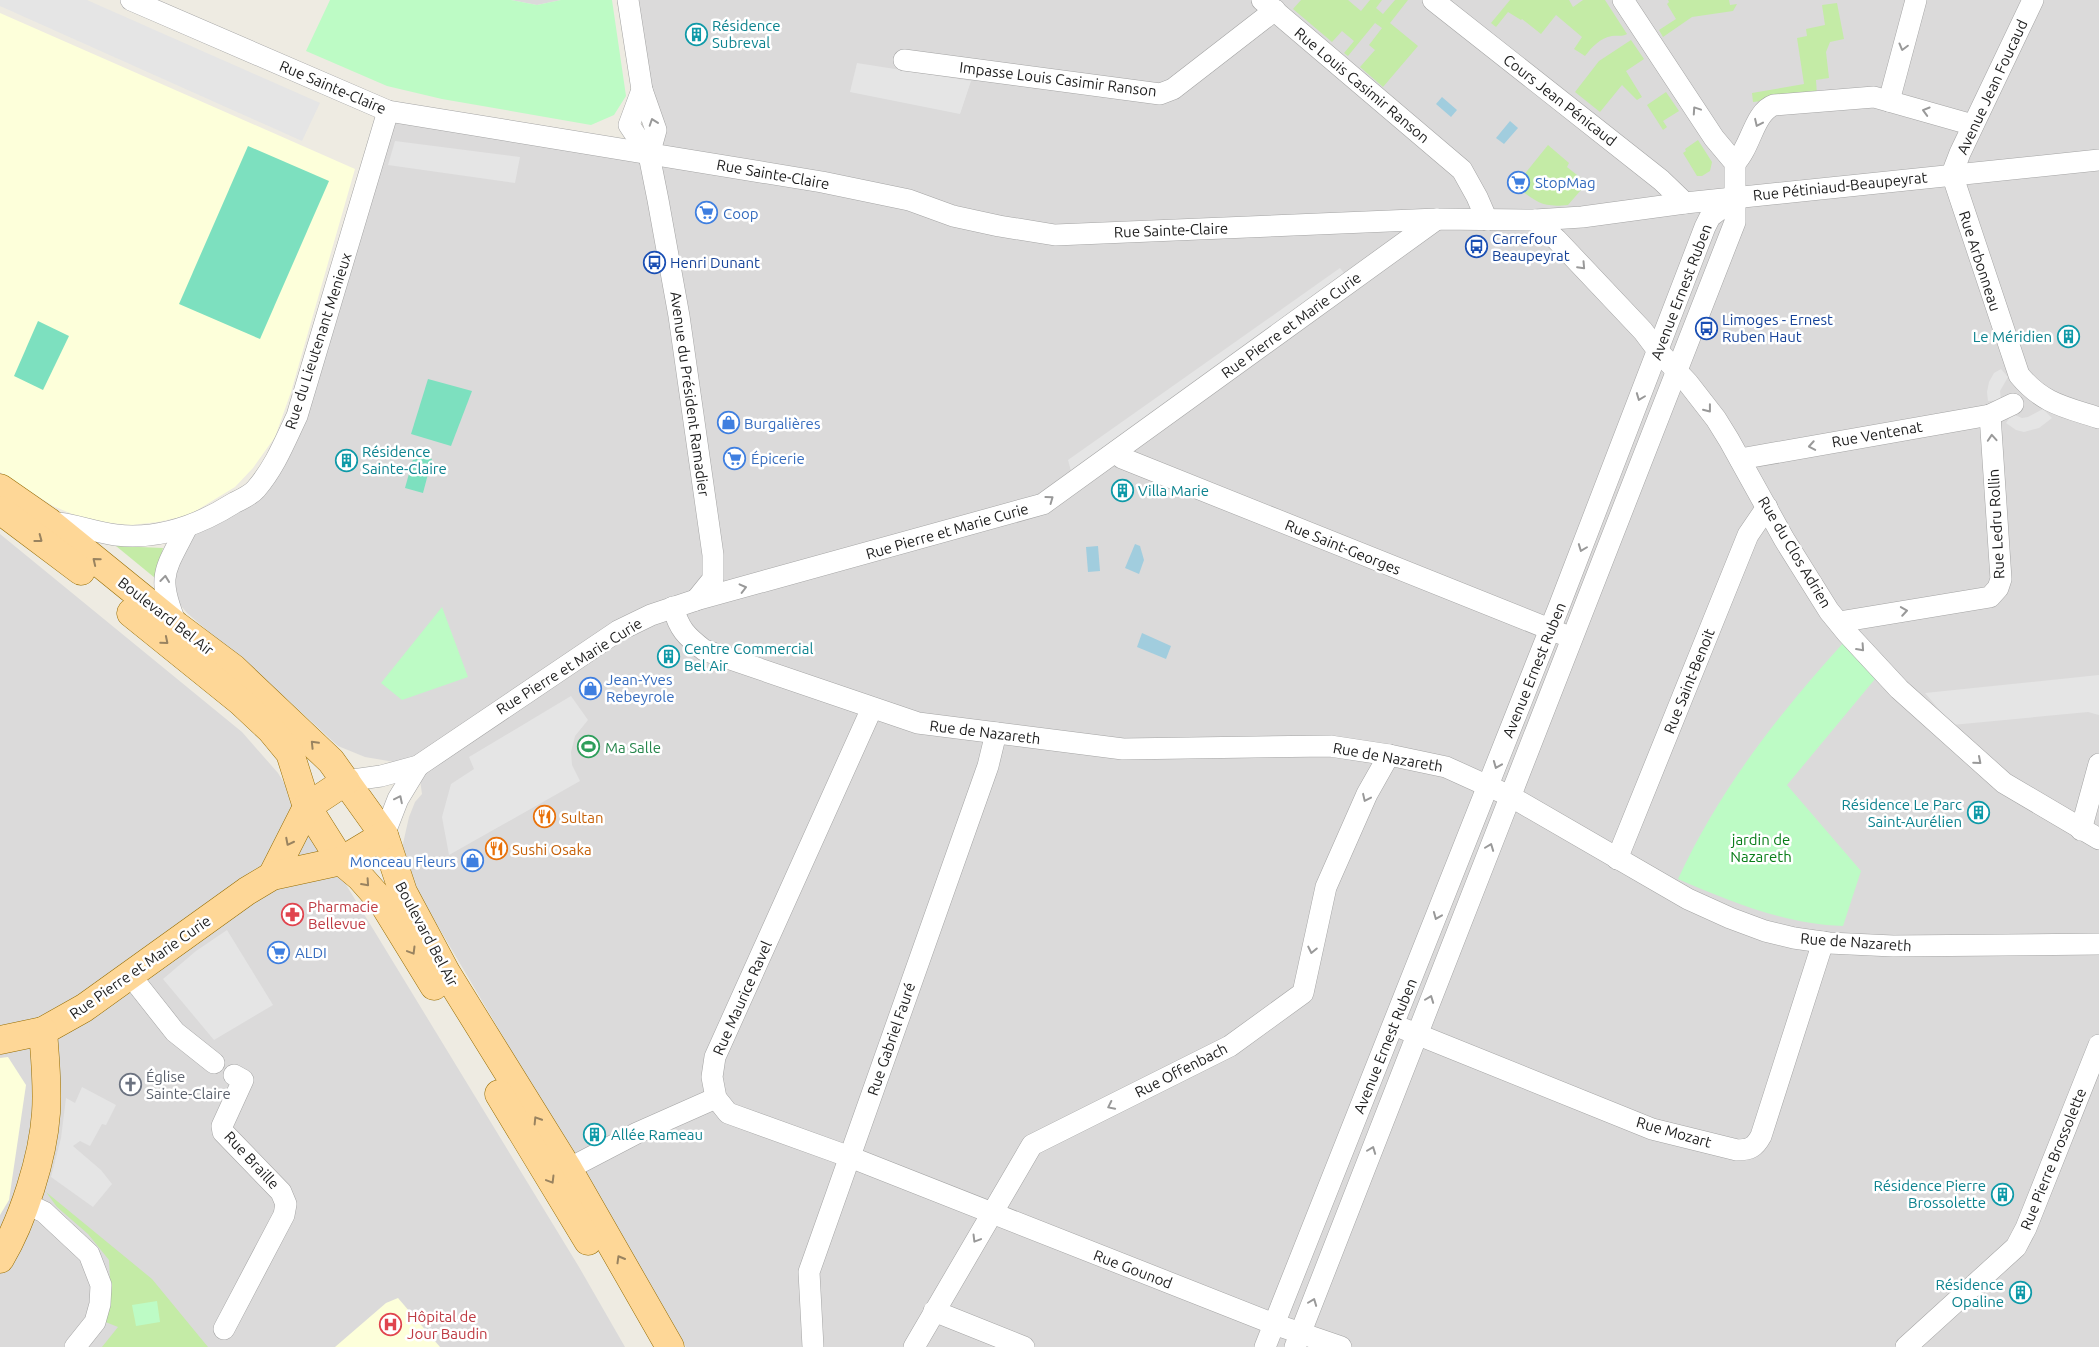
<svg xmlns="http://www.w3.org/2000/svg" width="2099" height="1347" font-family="Ubuntu,sans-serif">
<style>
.residential{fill:#dbdada}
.education{fill:#fdffda}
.grass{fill:#c4eba6}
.park{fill:#bdfbc5}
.pitch{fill:#7de0bf}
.parking{fill:#e5e5e5}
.water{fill:#a1cdde}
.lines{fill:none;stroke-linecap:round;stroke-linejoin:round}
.minor-casing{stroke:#a4a4a4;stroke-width:22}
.major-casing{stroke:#956c00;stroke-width:29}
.minor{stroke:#fff;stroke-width:21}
.major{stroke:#fed797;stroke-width:28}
.oneway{stroke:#999}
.oneway2{stroke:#998360}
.labels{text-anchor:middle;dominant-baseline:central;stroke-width:5;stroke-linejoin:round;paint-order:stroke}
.culture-label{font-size:15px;fill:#0d838f;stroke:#fff;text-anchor:start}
.street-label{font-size:15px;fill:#1d1d1d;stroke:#fff}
.shop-label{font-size:15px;fill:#366cbe;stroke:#fff;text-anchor:start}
.transit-label{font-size:15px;fill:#164399;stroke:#fff;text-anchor:start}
.leisure-label{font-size:15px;fill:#27864d;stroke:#fff;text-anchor:start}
.food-label{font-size:15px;fill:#c56008;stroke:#fff;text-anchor:start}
.park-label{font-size:15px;fill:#087d18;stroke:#fff}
.health-label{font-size:15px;fill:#be3a42;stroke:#fff;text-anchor:start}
.worship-label{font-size:15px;fill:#5b616d;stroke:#fff;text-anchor:start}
</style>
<rect width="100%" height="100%" fill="#eeebe2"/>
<g class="residential">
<polygon points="511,0 561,0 537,5"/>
<polygon points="628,0 2099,0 2099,1347 686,1347 409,877 402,848 409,817 415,802 422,794 418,766 365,757 338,746 288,700 187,613 176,600 174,578 187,527 267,475 388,111 649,155"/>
<polygon points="0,534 242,732 278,773 579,1267 625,1347 0,1347 0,1215 9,1058 0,1058"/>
</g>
<g class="education">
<polygon points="0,13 355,169 291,392 275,437 253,468 235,487 189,515 158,522 131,525 101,522 77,516 53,506 0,472"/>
<polygon points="8,1057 26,1085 9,1200 0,1215 0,1058"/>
<polygon points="398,1298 440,1347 335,1347 386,1303"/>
</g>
<g class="grass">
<polygon points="1301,0 1348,0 1361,11 1370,0 1382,0 1376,8 1383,14 1395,0 1408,0 1390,23 1418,46 1383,87 1360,67 1375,50 1369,45 1382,28 1375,23 1348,56 1344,53 1354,41 1342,31 1332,42 1293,9"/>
<path d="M 1510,0 L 1569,0 L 1573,7 L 1583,0 L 1605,0 L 1627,34 C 1621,37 1619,35 1612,36 C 1600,38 1592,47 1585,56 L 1574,49 L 1582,37 L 1556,15 L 1541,34 L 1522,19 L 1521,20 L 1508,12 L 1496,27 L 1491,23 Z"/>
<polygon points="1668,0 1729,0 1730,5 1737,4 1733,11 1692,17 1663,37 1659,30 1676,19 1667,4 1669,2"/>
<polygon points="1837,3 1844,39 1830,42 1826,52 1829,78 1816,80 1817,95 1753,102 1752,93 1804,84 1797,38 1807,36 1806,29 1825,25 1822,5"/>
<polygon points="1631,40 1644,59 1626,71 1642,97 1637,100 1622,85 1600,112 1575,92 1599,61"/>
<polygon points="1666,92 1679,111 1663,121 1667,127 1663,130 1647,105"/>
<polygon points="1698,140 1712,162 1710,171 1702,176 1697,176 1683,153 1686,151 1685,149"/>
<path d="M 1548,145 L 1569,163 L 1567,167 L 1587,183 L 1568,205 C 1540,208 1536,201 1515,186 Z"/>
<polygon points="116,546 163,548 155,578"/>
<polygon points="46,1192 152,1279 208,1347 102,1347 118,1327 103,1321 110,1279 109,1260 88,1234 57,1207"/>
</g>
<g class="park">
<polygon points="330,0 511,0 537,5 561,0 612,0 626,96 614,115 591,125 442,99 387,86 306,51"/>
<polygon points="442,607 468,677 402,700 381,683"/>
<path d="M 1845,641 L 1875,679 L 1787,785 L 1861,871 L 1843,926 C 1785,924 1731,902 1678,879 C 1721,787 1778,715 1845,641 Z"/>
<polygon points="157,1301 160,1322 136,1326 132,1305"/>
</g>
<g class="pitch">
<polygon points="248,146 329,181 260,339 179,304"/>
<polygon points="38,321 69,336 43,390 14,376"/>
<polygon points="428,379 472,391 451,446 411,434"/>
<polygon points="415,452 432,459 423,493 405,488"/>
</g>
<g class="parking">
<polygon points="0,0 87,0 320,103 302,141 0,6"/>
<polygon points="857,63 971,81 960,114 850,92"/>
<polygon points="395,141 520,157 515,183 388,165"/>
<polygon points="1340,268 1347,277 1071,471 1068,460"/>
<polygon points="2001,369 2008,377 2000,391 2001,400 1988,401 1987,392 1989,382 1994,373"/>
<polygon points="2043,409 2052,418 2039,428 2024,432 2016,430 2006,423 2012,414 2022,418 2028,417"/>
<polygon points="2099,675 2099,715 2088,712 1952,725 1925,693"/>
<polygon points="571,696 588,720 575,736 571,752 572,765 580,781 449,855 442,817 451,784 474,769 469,757"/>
<polygon points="227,930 273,1005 214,1040 163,979 196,951"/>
<polygon points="82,1087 116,1105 106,1125 102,1124 90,1146 80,1141 73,1146 101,1170 112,1184 93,1207 51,1177 61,1138 66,1098 75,1103"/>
</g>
<g class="water">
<polygon points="1442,97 1457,110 1451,117 1436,104"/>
<polygon points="1510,121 1518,128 1504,144 1496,138"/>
<polygon points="1135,544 1140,546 1144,560 1139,574 1125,568"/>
<polygon points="1098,546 1100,571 1088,572 1086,547"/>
<polygon points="1142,633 1171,646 1166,659 1137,647"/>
</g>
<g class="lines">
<defs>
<g id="minor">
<polyline points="131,0 388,111 822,182 909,200 953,216 999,226 1055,235 1437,219 1535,220 1582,217 1685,203 2099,160"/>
<polyline points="628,0 642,90 656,130 649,155"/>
<polyline points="1262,0 1462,170 1477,197 1487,220"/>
<polyline points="1433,0 1661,180 1685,203"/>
<polyline points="904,60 1160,94 1173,89 1275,10"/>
<polyline points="642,90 629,125 649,155 658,200 679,316 713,555 713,579 696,600"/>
<polyline points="1889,101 1916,0"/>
<path d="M 1735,163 C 1751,147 1754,112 1774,105 L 1874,97 L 1973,125"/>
<path d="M 1952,174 L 2019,375 C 2043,404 2065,407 2099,418"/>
<polyline points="1952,174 1960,153 2033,0"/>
<polyline points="1535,220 1557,240 1643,331 1658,351 1688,383 1716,419 1729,440 1784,539 1829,611 1847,633 1899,689 2004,783 2099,839"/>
<polyline points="1117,451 1122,458 1562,634"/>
<polyline points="1740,459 1990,415 2013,404"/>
<path d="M 49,522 C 72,523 93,532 116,535 C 159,540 199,525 234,503 C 242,499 251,495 256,489 C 275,467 285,441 297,416 L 388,111"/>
<path d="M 673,607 C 679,629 686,636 704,650 L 918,723 L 1123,749 L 1330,746 L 1389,755 L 1446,767 L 1510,796 L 1688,899 L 1730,918 L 1765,931 L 1794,938 L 1829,943 L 1893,946 L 2099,944"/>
<polyline points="1839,622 1990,597 1998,588 2001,579 1990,415"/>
<path d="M 177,626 C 156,576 164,572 187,527"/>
<polyline points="872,708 715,1057 712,1077 716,1098 728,1113 850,1157 1274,1324 1341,1347"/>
<polyline points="346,781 381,776 418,766 618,631 651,615 696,600 1043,504 1437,219"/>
<polyline points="2081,830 2099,764"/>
<polyline points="384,835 398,799 418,766"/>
<polyline points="1617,859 1748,535 1767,507"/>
<polyline points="130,975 175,1032 214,1063"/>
<path d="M 1404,1029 L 1652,1129 L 1737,1150 C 1750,1150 1755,1147 1761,1136 L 1823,942"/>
<polyline points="568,1169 637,1133 716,1098"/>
<polyline points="25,1203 44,1212 89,1254 101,1285 100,1304 95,1322 75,1347"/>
<polyline points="934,1311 1024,1347"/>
<polyline points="224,1329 284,1215 286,1204 281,1192 223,1132 222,1126 243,1080 234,1075"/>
<polyline points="813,1347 809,1272 988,766 996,733"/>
<polyline points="914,1347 1032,1145 1230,1046 1303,993 1326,887 1367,794 1389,755"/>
<polyline points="1265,1347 1560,604 1705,227 1710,217 1735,198"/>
<polyline points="1295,1347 1735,222 1735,163 1714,138 1623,0"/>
<polyline points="1906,1347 2016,1247 2026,1228 2099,1045"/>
</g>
<g id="major">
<polyline points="0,488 49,522 177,626 233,668 331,761 384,835 403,892 447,974 568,1169 670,1347"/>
<polyline points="0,510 81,571"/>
<polyline points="131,613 240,701 271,730 290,753 307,807 341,861 360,877 383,903 434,986"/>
<polyline points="272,876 307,807 346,781"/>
<polyline points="0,1040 43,1031 84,1008 247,891 272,876 341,861 384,835"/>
<polyline points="499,1094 588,1241"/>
<path d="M 0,1259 C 23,1220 43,1158 46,1113 C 48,1086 45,1058 43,1031"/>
</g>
</defs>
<use href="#minor" class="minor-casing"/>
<use href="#major" class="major-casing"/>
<use href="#minor" class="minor"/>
<use href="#major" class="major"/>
</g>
<defs><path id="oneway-chevron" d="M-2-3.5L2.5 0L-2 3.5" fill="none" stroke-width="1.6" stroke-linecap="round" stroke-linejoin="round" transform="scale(1.25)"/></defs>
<g class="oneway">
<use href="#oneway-chevron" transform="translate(1903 47) rotate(105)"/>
<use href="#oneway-chevron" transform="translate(1696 110) rotate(-124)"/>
<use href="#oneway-chevron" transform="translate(1926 111) rotate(-164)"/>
<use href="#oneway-chevron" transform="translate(653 122) rotate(-109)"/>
<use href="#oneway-chevron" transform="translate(1758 123) rotate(115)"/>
<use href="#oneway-chevron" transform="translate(1582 266) rotate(47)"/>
<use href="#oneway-chevron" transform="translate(1640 397) rotate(111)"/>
<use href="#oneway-chevron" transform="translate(1708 409) rotate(52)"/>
<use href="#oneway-chevron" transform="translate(1992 438) rotate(-94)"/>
<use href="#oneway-chevron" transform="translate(1812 446) rotate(170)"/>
<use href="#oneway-chevron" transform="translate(1050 499) rotate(-36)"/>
<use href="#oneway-chevron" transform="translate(1582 548) rotate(111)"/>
<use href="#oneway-chevron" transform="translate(165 579) rotate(-84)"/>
<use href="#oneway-chevron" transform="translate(743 588) rotate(-14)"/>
<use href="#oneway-chevron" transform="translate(1904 611) rotate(-9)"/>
<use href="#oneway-chevron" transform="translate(1861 648) rotate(48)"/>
<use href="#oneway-chevron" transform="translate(1978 761) rotate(41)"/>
<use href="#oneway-chevron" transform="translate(1497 765) rotate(112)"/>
<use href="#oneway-chevron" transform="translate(1366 798) rotate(115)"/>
<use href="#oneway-chevron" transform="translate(399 799) rotate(-64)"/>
<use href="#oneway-chevron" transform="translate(1490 847) rotate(-69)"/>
<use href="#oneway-chevron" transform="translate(1437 916) rotate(112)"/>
<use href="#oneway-chevron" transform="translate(1312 950) rotate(102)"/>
<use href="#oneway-chevron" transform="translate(1430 999) rotate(-69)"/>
<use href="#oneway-chevron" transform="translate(1111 1106) rotate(154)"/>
<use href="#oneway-chevron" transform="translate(1372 1150) rotate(-69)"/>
<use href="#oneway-chevron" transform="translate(976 1239) rotate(121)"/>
<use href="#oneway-chevron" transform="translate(1313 1302) rotate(-69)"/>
</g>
<g class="oneway2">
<use href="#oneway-chevron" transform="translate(39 539) rotate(37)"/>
<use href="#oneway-chevron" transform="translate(96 561) rotate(-141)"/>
<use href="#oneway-chevron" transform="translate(165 641) rotate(40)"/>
<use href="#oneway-chevron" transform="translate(314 744) rotate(-134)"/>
<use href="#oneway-chevron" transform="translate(289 842) rotate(117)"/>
<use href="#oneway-chevron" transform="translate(366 883) rotate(48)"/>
<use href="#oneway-chevron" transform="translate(412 951) rotate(59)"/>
<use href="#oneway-chevron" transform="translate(537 1120) rotate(-122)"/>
<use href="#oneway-chevron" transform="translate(551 1180) rotate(59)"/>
<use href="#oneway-chevron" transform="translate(620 1259) rotate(-120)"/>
</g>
<defs>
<symbol id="building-ring" viewBox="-11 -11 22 22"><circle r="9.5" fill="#fff" stroke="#0f9aa8" stroke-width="1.5"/><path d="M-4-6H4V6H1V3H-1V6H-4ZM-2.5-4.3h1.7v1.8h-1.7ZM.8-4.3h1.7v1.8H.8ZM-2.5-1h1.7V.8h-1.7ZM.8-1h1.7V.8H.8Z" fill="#0f9aa8"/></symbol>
<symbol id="supermarket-ring" viewBox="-11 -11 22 22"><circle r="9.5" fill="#fff" stroke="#3f7fe0" stroke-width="1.5"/><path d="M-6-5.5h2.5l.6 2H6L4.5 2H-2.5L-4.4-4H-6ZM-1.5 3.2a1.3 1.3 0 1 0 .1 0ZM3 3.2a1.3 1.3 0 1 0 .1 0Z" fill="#3f7fe0"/></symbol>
<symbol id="bus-ring" viewBox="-11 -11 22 22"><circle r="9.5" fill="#fff" stroke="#1a4fb4" stroke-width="1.5"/><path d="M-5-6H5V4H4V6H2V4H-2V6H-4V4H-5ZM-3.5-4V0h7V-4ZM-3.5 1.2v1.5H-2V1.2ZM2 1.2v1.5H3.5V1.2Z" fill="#1a4fb4"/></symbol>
<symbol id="shop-ring" viewBox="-11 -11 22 22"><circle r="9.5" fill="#fff" stroke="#3f7fe0" stroke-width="1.5"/><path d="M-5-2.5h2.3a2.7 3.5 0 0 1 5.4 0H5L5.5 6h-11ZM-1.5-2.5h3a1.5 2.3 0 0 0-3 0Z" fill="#3f7fe0"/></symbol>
<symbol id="stadium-ring" viewBox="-11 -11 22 22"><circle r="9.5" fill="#fff" stroke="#2e9e5b" stroke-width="1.5"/><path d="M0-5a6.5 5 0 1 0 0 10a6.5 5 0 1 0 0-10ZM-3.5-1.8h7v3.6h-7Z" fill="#2e9e5b"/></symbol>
<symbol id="restaurant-ring" viewBox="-11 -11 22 22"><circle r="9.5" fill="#fff" stroke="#e8710a" stroke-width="1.5"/><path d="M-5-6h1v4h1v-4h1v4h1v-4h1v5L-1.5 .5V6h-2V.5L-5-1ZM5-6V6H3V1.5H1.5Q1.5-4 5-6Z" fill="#e8710a"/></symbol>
<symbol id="pharmacy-ring" viewBox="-11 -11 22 22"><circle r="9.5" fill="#fff" stroke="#e0444e" stroke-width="1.5"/><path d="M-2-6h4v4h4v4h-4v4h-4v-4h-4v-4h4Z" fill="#e0444e"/></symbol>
<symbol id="church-ring" viewBox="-11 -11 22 22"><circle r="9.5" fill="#fff" stroke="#6b7280" stroke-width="1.5"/><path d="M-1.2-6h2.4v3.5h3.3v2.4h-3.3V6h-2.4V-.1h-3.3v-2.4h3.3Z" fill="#6b7280"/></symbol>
<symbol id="hospital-ring" viewBox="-11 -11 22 22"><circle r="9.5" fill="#fff" stroke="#e0444e" stroke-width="1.5"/><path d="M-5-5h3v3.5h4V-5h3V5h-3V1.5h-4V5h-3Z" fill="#e0444e"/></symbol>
</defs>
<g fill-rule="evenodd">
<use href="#building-ring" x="684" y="22" width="25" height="25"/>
<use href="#supermarket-ring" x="1506" y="170" width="25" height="25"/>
<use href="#supermarket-ring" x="694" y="200" width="25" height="25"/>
<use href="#bus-ring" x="1464" y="234" width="25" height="25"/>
<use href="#bus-ring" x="642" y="250" width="25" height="25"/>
<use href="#bus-ring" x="1694" y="316" width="25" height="25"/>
<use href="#building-ring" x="2056" y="324" width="25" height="25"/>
<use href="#shop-ring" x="716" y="410" width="25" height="25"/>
<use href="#supermarket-ring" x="722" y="446" width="25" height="25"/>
<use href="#building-ring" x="334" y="448" width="25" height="25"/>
<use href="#building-ring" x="1110" y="478" width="25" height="25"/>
<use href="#building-ring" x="656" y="644" width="25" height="25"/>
<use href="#shop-ring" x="578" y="676" width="25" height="25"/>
<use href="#stadium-ring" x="576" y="734" width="25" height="25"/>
<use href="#building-ring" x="1966" y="800" width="25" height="25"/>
<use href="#restaurant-ring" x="532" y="804" width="25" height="25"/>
<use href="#restaurant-ring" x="484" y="836" width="25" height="25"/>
<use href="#shop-ring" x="460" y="848" width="25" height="25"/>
<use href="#pharmacy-ring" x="280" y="902" width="25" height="25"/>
<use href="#supermarket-ring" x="266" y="940" width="25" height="25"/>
<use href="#church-ring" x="118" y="1072" width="25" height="25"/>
<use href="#building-ring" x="582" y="1122" width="25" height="25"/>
<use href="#building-ring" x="1990" y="1182" width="25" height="25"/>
<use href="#building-ring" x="2008" y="1280" width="25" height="25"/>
<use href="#hospital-ring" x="378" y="1312" width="25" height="25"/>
</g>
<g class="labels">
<g class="culture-label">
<text x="712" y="25">Résidence<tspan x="712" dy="17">Subreval</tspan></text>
<text x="2052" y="336" text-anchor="end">Le Méridien</text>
<text x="362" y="451">Résidence<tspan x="362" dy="17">Sainte-Claire</tspan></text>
<text x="1138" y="490">Villa Marie</text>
<text x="684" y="648">Centre Commercial<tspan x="684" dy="17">Bel Air</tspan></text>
<text x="1962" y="804" text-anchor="end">Résidence Le Parc<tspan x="1962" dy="17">Saint-Aurélien</tspan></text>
<text x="611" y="1134">Allée Rameau</text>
<text x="1986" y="1185" text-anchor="end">Résidence Pierre<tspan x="1986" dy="17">Brossolette</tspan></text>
<text x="2004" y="1284" text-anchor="end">Résidence<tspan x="2004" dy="17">Opaline</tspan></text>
</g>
<g class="street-label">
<text transform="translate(1058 79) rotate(7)">Impasse Louis Casimir Ranson</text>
<text transform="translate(1362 85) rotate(40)">Rue Louis Casimir Ranson</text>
<text transform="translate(333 87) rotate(23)">Rue Sainte-Claire</text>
<text transform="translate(1992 87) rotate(-65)">Avenue Jean Foucaud</text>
<text transform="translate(1560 100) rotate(38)">Cours Jean Pénicaud</text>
<text transform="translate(773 174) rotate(10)">Rue Sainte-Claire</text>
<text transform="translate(1840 186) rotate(-6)">Rue Pétiniaud-Beaupeyrat</text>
<text transform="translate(1171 230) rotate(-2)">Rue Sainte-Claire</text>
<text transform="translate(1980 261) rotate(72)">Rue Arbonneau</text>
<text transform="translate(1681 292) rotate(-69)">Avenue Ernest Ruben</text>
<text transform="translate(1291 325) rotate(-36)">Rue Pierre et Marie Curie</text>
<text transform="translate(318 341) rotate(-72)">Rue du Lieutenant Menieux</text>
<text transform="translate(690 394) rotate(82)">Avenue du Président Ramadier</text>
<text transform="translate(1877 434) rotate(-10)">Rue Ventenat</text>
<text transform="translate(1996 524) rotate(-93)">Rue Ledru Rollin</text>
<text transform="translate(947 531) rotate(-16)">Rue Pierre et Marie Curie</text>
<text transform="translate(1343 547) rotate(22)">Rue Saint-Georges</text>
<text transform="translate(1795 552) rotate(59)">Rue du Clos Adrien</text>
<text transform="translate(166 616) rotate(38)">Boulevard Bel Air</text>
<text transform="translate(569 666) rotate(-32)">Rue Pierre et Marie Curie</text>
<text transform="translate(1534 670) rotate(-68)">Avenue Ernest Ruben</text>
<text transform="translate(1689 681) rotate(-68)">Rue Saint-Benoit</text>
<text transform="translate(985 732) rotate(7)">Rue de Nazareth</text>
<text transform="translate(1388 757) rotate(10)">Rue de Nazareth</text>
<text transform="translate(427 934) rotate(62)">Boulevard Bel Air</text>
<text transform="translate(1856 942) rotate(4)">Rue de Nazareth</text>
<text transform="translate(140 967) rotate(-35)">Rue Pierre et Marie Curie</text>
<text transform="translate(742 998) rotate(-66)">Rue Maurice Ravel</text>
<text transform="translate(891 1039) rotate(-71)">Rue Gabriel Fauré</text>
<text transform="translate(1385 1046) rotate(-68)">Avenue Ernest Ruben</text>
<text transform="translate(1181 1070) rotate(-27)">Rue Offenbach</text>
<text transform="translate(1674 1132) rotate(16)">Rue Mozart</text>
<text transform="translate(2053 1159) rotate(-68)">Rue Pierre Brossolette</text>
<text transform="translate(252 1160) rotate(47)">Rue Braille</text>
<text transform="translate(1133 1269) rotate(21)">Rue Gounod</text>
</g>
<g class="shop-label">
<text x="1535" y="182">StopMag</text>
<text x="723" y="213">Coop</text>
<text x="744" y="423">Burgalières</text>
<text x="751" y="458">Épicerie</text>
<text x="606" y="679">Jean-Yves<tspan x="606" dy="17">Rebeyrole</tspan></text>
<text x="456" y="861" text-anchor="end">Monceau Fleurs</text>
<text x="295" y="952">ALDI</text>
</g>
<g class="transit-label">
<text x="1492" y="238">Carrefour<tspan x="1492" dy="17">Beaupeyrat</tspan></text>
<text x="670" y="262">Henri Dunant</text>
<text x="1722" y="319">Limoges - Ernest<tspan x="1722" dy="17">Ruben Haut</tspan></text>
</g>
<g class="leisure-label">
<text x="605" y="747">Ma Salle</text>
</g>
<g class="food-label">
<text x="561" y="817">Sultan</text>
<text x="512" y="849">Sushi Osaka</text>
</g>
<g class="park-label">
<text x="1761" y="839">jardin de<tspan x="1761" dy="17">Nazareth</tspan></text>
</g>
<g class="health-label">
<text x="308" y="906">Pharmacie<tspan x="308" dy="17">Bellevue</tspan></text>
<text x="407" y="1316">Hôpital de<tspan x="407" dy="17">Jour Baudin</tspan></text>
</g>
<g class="worship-label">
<text x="146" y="1076">Église<tspan x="146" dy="17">Sainte-Claire</tspan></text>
</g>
</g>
</svg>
